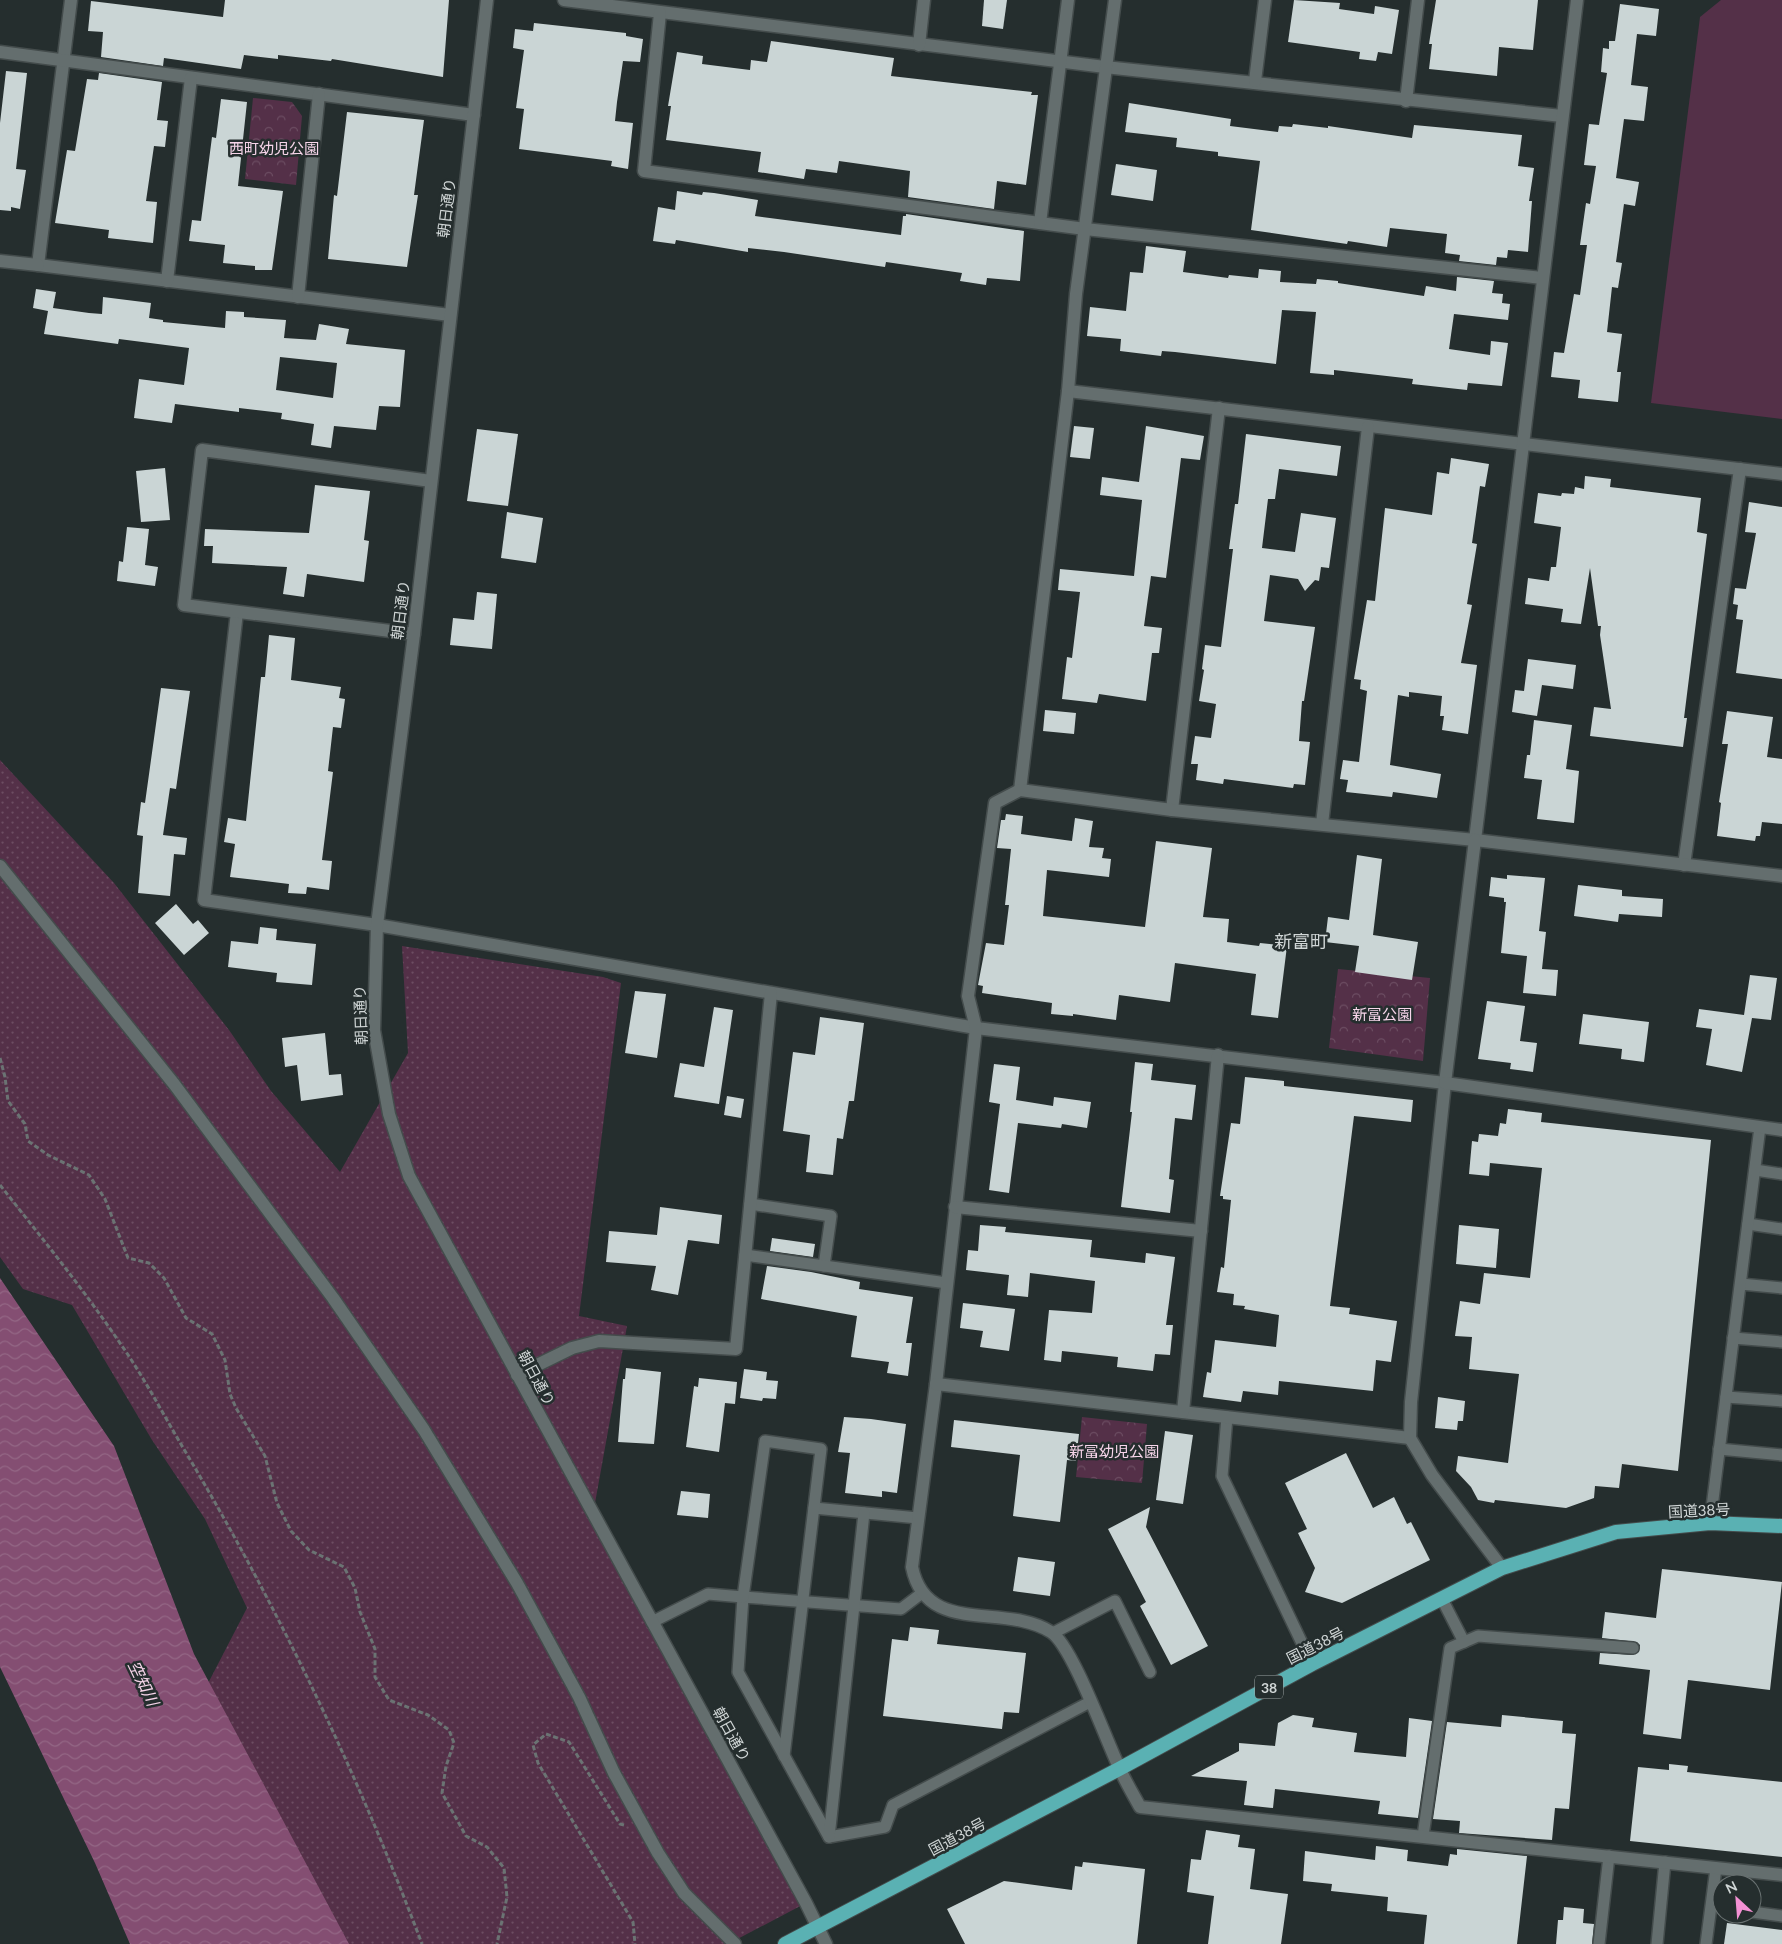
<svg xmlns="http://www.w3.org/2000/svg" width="1782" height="1944" font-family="Lato,'Noto Sans JP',sans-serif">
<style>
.grass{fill:url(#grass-dots)}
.park{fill:url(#park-crowns)}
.pitch{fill:#543048}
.water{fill:url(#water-waves)}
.building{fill:#cad5d5;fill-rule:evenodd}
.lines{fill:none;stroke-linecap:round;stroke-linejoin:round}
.service-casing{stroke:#444c4c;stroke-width:14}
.minor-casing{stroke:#444c4c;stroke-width:15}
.tertiary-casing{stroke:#444c4c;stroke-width:15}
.trunk-casing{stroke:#444c4c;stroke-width:16}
.path{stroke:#6b7373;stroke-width:3;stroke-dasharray:5 2.5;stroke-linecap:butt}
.service{stroke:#646e6e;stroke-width:11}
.minor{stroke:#646e6e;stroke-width:12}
.tertiary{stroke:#646e6e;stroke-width:12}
.trunk{stroke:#5ab1b3;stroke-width:14}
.labels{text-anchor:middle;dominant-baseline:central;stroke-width:5;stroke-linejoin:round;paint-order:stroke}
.shield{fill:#252e2e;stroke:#9da4a4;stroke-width:1}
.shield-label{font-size:14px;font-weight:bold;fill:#d0d6d6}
.park-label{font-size:15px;fill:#f7d5ea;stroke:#252e2e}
.street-label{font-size:15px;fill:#d0d6d6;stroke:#252e2e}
.water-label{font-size:16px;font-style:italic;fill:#f7d5ea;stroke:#252e2e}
.quarter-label{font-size:18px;fill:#d0d6d6;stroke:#252e2e}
</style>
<defs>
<pattern id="grass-dots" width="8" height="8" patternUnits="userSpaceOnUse" patternTransform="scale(1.25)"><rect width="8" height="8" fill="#543048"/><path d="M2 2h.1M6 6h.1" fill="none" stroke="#6c4d62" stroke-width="1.8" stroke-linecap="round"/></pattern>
<pattern id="park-crowns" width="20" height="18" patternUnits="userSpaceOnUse" patternTransform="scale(1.25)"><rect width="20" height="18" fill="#543048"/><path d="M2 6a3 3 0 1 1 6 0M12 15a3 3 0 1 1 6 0" fill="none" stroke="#6c4d62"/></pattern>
<pattern id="water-waves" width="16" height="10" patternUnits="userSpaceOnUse" patternTransform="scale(1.25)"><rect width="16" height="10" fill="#844e72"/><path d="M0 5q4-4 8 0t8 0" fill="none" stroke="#946785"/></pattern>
</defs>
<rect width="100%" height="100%" fill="#252e2e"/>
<polygon class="grass" points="0,760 114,883 229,1030 271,1091 340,1172 408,1053 402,946 603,977 621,983 579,1316 627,1326 593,1514 806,1903 728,1944 338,1944 203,1693 247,1608 205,1519 152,1440 72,1305 23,1289 0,1257"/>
<g class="park">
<polygon points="253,98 292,102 302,116 296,185 245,179"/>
<polygon points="1338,969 1430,978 1423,1061 1329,1048"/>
<polygon points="1082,1417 1147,1424 1142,1483 1076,1477"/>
</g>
<polygon class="pitch" points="1721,0 1782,0 1782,419 1651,403 1700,17"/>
<polygon class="water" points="0,1278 114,1446 194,1654 349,1944 130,1944 95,1863 0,1667"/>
<g class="building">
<polygon points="225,0 449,0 443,77 332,59 331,61 278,55 278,59 244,55 241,69 164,58 163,66 101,57 103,32 88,31 91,1 223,17"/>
<polygon points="984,0 1007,0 1003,29 982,26"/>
<polygon points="1294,0 1340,3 1339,9 1374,14 1375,6 1399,10 1392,54 1378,52 1376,61 1359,59 1360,52 1288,42"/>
<polygon points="1436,0 1538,0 1533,50 1499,47 1497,76 1429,69 1432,44 1429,44"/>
<polygon points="1620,4 1659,9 1656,36 1637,34 1631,85 1648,87 1644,121 1624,119 1616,178 1639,182 1635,206 1624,204 1616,262 1622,263 1618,288 1612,287 1607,332 1622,334 1617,372 1621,372 1618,402 1578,398 1580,380 1551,377 1554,352 1564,353 1574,294 1580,295 1587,245 1580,245 1586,203 1590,204 1596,166 1584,165 1589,124 1599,125 1607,73 1601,72 1603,48 1609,49 1609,41 1615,41"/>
<polygon points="534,23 626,33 626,36 643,39 640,62 623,61 617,102 615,121 633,123 628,169 611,166 612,161 519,149 524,109 516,108 524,50 513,48 515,29 533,31"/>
<polygon points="771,41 894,58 891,76 1032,92 1031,95 1038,95 1026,185 997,181 994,209 908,197 910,171 839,161 837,173 806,169 804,179 758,172 761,152 666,140 671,106 668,106 677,52 703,56 702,64 750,70 751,60 767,62"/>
<polygon points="6,71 27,73 16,169 26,170 20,209 11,207 11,211 0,210 0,123"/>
<polygon points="99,73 162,82 157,120 168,121 165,147 154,146 146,201 157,202 153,243 108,238 109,230 55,223 65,162 67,150 75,151 87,79 98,80"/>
<polygon points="221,99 247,102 238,186 283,191 272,270 255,270 255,266 223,263 225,245 189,241 192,220 201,221 212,137 216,138"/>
<polygon points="1129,103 1231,119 1230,126 1278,132 1279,126 1292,127 1293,124 1328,128 1328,126 1412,138 1414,125 1522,135 1518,166 1534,168 1529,201 1532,201 1528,252 1508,250 1507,258 1497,257 1496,265 1459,261 1460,255 1445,253 1447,234 1390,228 1387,247 1348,241 1347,244 1251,230 1260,161 1218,156 1218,152 1176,147 1177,138 1125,132"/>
<polygon points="347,112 424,120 414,195 418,195 407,267 328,259 334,195 337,196"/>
<polygon points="1116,164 1157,170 1153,201 1111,195"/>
<polygon points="677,191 702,195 703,192 714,193 758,200 755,216 901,235 903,216 906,216 906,214 1024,231 1020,281 987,278 986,285 960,281 962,273 886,262 885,267 784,252 748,248 748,252 676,240 675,244 653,241 658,207 675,210"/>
<polygon points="1146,246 1186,251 1183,272 1228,278 1229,275 1258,278 1259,269 1281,271 1280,282 1316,284 1317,279 1338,281 1338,283 1424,296 1426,286 1456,291 1457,277 1494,281 1492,293 1503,294 1502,303 1510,304 1508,320 1454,314 1449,349 1490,355 1491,341 1508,343 1502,386 1468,383 1467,390 1412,384 1413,379 1334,370 1334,375 1310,373 1316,312 1282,310 1276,364 1175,352 1162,351 1161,356 1120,351 1121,339 1087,336 1090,307 1126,311 1130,272 1143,273"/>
<path d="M 36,289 L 56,292 L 53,308 L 89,313 L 102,314 L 103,297 L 151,303 L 149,318 L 163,320 L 163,322 L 225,328 L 226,311 L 244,312 L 244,317 L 286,320 L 284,338 L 316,340 L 319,324 L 349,329 L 346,344 L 405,350 L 400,407 L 379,406 L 376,430 L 334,426 L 331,448 L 311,445 L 314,424 L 281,419 L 282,413 L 239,408 L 239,412 L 175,404 L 172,423 L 134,418 L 139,379 L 184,385 L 189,348 L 119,339 L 118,344 L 44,334 L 48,311 L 33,308 ZM 280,357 L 337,363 L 333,398 L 276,390 Z"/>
<polygon points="1074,426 1094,428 1090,459 1070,457"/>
<polygon points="1146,426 1204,436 1200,460 1181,458 1166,578 1151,576 1144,626 1162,628 1159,653 1152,653 1146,701 1099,694 1097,703 1062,699 1067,657 1072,658 1080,592 1058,590 1060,569 1134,576 1142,500 1100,495 1102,477 1139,482"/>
<polygon points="477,429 518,434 508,506 467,501"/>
<polygon points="1246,434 1341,446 1337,476 1279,469 1275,499 1268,499 1262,548 1295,552 1301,513 1336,518 1329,568 1321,567 1319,581 1315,580 1305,591 1298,579 1270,575 1264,621 1315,627 1304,701 1302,701 1299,741 1310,742 1305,785 1294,784 1293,788 1224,779 1223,784 1196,780 1198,764 1191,764 1195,736 1211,738 1216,704 1199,701 1204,670 1202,669 1205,645 1221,647 1233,549 1229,549 1235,504 1238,504"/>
<polygon points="1451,458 1489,464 1485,487 1480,486 1472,543 1477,544 1467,604 1472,605 1461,663 1477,665 1468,734 1442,730 1444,716 1440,716 1442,696 1409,692 1409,697 1398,695 1390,765 1441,774 1437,798 1393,792 1392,797 1346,792 1348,780 1340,779 1343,760 1359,762 1367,691 1360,689 1361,680 1354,679 1367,600 1375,601 1385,508 1432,515 1437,472 1449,474"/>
<polygon points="165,468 170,520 141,522 136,471"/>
<polygon points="1585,476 1611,479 1610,487 1701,498 1697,532 1707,534 1684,718 1687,718 1683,747 1590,736 1594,707 1611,709 1600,635 1601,626 1598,626 1590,568 1581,624 1561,622 1563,609 1525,604 1528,578 1549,581 1551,567 1556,567 1561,527 1534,523 1538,493 1561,496 1562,493 1574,494 1575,487 1584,489"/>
<polygon points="315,485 370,491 364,540 369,541 364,582 307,574 304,597 283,594 287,567 212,563 213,546 204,546 205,529 309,533"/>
<polygon points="1749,502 1782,507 1782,679 1736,673 1743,620 1736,619 1738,605 1733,604 1735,588 1746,589 1756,533 1745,532"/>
<polygon points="507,512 543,518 536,563 501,558"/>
<polygon points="127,527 149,529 145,565 158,567 155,586 117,581 119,561 123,562"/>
<polygon points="477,592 497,594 492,649 450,645 453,618 474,620"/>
<polygon points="269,635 295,638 291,680 341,687 339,698 345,699 341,728 333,727 328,771 333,772 322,860 332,861 329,890 307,887 306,894 288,893 289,884 230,877 235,844 224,842 228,818 246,821 261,677 265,677"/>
<polygon points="1528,659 1576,665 1573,689 1542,685 1537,716 1512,712 1515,690 1524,691"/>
<polygon points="161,688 190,691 176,789 170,788 163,835 187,838 185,855 174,854 170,896 138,893 143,836 137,835 141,802 145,803"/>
<polygon points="1045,710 1076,713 1074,734 1043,731"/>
<polygon points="1727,711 1773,717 1767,757 1782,759 1782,824 1762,822 1760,836 1756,836 1755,841 1717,836 1721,803 1719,802 1728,744 1722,744"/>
<polygon points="1534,720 1572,725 1566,769 1579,771 1574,823 1537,819 1542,780 1524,778 1527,755 1530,755"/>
<polygon points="1006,814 1023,816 1021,834 1072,841 1075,818 1093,821 1089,847 1104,848 1102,858 1111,859 1109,877 1047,870 1043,916 1145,927 1156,841 1212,848 1203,917 1229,919 1227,942 1259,946 1260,943 1287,946 1278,1018 1251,1015 1256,974 1175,963 1170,1002 1119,995 1116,1020 1073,1014 1073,1016 1051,1014 1052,1003 982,993 983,986 978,985 986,943 1004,945 1009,905 1005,905 1011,849 997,848 1001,820 1005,820"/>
<polygon points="1357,855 1382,859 1373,935 1418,942 1412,980 1355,972 1359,946 1325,942 1328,917 1349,920"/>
<polygon points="1507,875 1545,878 1539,931 1546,932 1542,969 1558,970 1556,996 1523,993 1527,956 1501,953 1506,902 1504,902 1504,898 1489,896 1491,877 1507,879"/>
<polygon points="1578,885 1622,890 1622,896 1663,899 1662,917 1619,914 1618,922 1574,916"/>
<polygon points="176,904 193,924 198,920 209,933 184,955 155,923"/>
<polygon points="260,927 277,929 276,940 316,944 312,985 276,982 277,973 228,967 231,941 258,944"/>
<polygon points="1750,975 1777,978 1771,1020 1752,1018 1742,1072 1706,1065 1712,1029 1696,1027 1699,1009 1744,1015"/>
<polygon points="635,991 666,994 657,1058 625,1053"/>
<polygon points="1487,1001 1525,1006 1520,1041 1537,1043 1533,1072 1510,1069 1511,1063 1478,1059"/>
<polygon points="714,1007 733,1010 719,1104 674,1097 680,1063 704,1067"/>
<polygon points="1583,1014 1649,1022 1644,1062 1621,1059 1622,1049 1579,1044"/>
<polygon points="820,1017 864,1023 854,1101 849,1101 843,1139 837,1138 833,1175 806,1172 810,1135 783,1131 793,1052 815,1055"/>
<polygon points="325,1033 329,1075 341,1074 343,1095 301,1101 297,1065 285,1067 282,1038"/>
<polygon points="1135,1062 1153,1064 1151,1080 1196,1085 1192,1120 1175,1118 1169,1179 1174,1180 1170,1213 1121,1207 1132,1112 1130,1112"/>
<polygon points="994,1064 1020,1067 1016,1100 1053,1106 1054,1097 1091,1102 1087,1128 1062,1124 1061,1128 1018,1123 1009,1193 989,1190 1000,1104 989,1102"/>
<polygon points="1245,1077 1284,1081 1284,1086 1413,1100 1411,1122 1354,1116 1330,1306 1350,1308 1349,1314 1397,1321 1391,1362 1376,1360 1373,1391 1279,1381 1278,1395 1243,1391 1241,1402 1203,1397 1207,1372 1211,1373 1215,1340 1276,1347 1279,1315 1244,1309 1245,1306 1233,1305 1234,1294 1217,1292 1221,1267 1224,1268 1231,1200 1223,1199 1223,1196 1220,1196 1231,1123 1240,1124"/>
<polygon points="727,1096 744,1099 741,1118 724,1115"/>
<polygon points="1508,1109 1542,1113 1541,1122 1711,1140 1678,1471 1622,1464 1619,1488 1595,1486 1594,1498 1566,1508 1495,1500 1494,1503 1478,1500 1471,1487 1456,1471 1458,1456 1508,1463 1519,1374 1469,1369 1472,1337 1455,1336 1460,1301 1480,1304 1484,1273 1530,1278 1542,1168 1490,1163 1489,1176 1469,1174 1472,1141 1478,1142 1479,1134 1498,1136 1500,1123 1506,1124"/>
<polygon points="660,1207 722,1215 719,1244 688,1240 678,1295 651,1290 656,1266 606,1262 609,1231 657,1235"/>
<polygon points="980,1225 1006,1227 1005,1232 1092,1240 1090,1257 1145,1263 1146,1253 1175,1257 1166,1325 1173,1325 1170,1355 1155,1354 1153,1371 1117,1367 1118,1357 1062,1351 1061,1362 1044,1360 1049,1310 1092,1313 1095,1281 1030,1273 1028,1297 1007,1295 1009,1275 966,1270 968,1250 978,1251"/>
<polygon points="1459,1225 1499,1229 1496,1268 1456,1264"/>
<polygon points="772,1238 815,1244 813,1257 770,1251"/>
<polygon points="767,1266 811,1272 860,1282 859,1289 913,1297 906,1343 912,1343 908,1376 887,1373 889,1362 851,1357 857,1316 761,1299"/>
<polygon points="963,1303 1015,1309 1009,1351 980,1347 983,1331 960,1328"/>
<polygon points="626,1368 661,1372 654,1444 618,1442 623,1379 625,1379"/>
<polygon points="744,1369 767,1372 766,1380 778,1381 776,1399 763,1398 762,1401 740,1398"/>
<polygon points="699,1378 737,1382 735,1404 725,1403 719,1452 686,1447 694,1386 698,1387"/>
<polygon points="1438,1397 1465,1401 1463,1421 1458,1421 1457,1430 1435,1428"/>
<polygon points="844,1417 871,1419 906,1424 897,1493 882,1491 882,1497 845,1493 850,1453 838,1452"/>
<polygon points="954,1420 1079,1434 1076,1461 1067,1460 1060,1522 1013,1516 1020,1455 951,1447"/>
<polygon points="1165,1431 1193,1435 1183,1504 1156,1500"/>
<polygon points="1346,1453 1373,1508 1394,1497 1407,1524 1411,1522 1430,1560 1342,1603 1305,1592 1315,1568 1298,1533 1307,1529 1285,1483"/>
<polygon points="681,1491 710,1494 708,1518 677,1515"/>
<polygon points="1150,1507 1146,1527 1208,1646 1171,1665 1140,1606 1146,1602 1108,1529"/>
<polygon points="1018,1557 1055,1562 1050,1596 1013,1591"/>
<polygon points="1662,1569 1782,1582 1770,1690 1688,1680 1681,1739 1643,1734 1650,1670 1599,1664 1600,1653 1632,1655 1639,1652 1640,1645 1637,1642 1602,1638 1605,1612 1656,1618"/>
<polygon points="910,1627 939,1630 937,1644 1026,1653 1019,1713 1004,1712 1002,1729 883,1716 892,1639 908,1641"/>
<polygon points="1293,1715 1314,1718 1312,1727 1357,1733 1354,1752 1406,1757 1409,1718 1432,1721 1418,1818 1378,1814 1380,1801 1275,1789 1273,1808 1244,1805 1247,1781 1191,1776 1239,1751 1239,1743 1275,1746 1278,1723"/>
<polygon points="1502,1715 1563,1721 1562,1733 1576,1734 1569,1809 1555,1808 1552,1840 1459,1833 1460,1821 1433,1819 1447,1722 1501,1727"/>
<polygon points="1669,1764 1688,1766 1687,1772 1782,1782 1782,1857 1630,1841 1638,1767 1669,1770"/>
<polygon points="1206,1830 1240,1835 1238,1847 1255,1849 1250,1889 1288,1894 1281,1944 1208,1944 1214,1896 1187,1892 1191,1859 1201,1860"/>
<polygon points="1376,1846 1408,1850 1407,1861 1448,1866 1450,1854 1457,1855 1457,1849 1527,1856 1517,1944 1424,1944 1427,1915 1387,1911 1388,1897 1331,1891 1332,1884 1303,1881 1305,1851 1375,1860"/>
<polygon points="1083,1862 1145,1869 1137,1944 965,1944 947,1909 1004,1881 1072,1890 1075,1866 1082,1867"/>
<polygon points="1564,1907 1584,1909 1583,1923 1594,1924 1592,1944 1556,1944 1558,1920 1563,1920"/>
<polygon points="1727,1923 1782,1930 1782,1944 1724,1944"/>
</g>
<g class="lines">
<defs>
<g id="service">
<polyline points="1755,1170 1782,1174"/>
<polyline points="750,1204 831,1216 824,1266"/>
<polyline points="1748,1224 1782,1229"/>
<polyline points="745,1255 947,1283"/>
<polyline points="1741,1284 1782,1288"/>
<polyline points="1733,1338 1782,1342"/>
<polyline points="1726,1397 1782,1401"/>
<polyline points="1227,1417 1222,1476 1312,1664"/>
<polyline points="1719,1449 1782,1455"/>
<polyline points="814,1508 918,1518"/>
<polyline points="1710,1523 1760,1127"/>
<polyline points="922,1593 901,1609 743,1597 738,1672 829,1837 885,1827 893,1805 1090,1702"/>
<polyline points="1442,1599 1464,1642"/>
<polyline points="652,1622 708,1594 743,1597 765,1441 821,1449 784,1756"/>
<polyline points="1053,1633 1115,1601 1150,1672"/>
<polyline points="1423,1836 1450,1648 1478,1636 1633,1648"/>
<polyline points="829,1837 864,1513"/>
<polyline points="1752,1912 1782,1916"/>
<polyline points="1599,1944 1609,1856"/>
<polyline points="1657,1944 1665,1862"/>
<polyline points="1706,1944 1716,1868"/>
</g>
<g id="minor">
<polyline points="71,0 38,265 450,315"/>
<polyline points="564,0 1105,67 1562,116"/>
<polyline points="660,13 644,171 1085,229 1542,278"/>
<polyline points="919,45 924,0"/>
<polyline points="0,52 474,115"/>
<polyline points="1255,81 1265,0"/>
<polyline points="1406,101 1418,0"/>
<polyline points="1040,223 1068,0"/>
<polyline points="0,261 38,265"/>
<polyline points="167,281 191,78"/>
<polyline points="298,297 319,94"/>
<polyline points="1068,391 1782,474"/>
<polyline points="237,612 204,900 377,925 976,1028 1445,1083"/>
<polyline points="414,634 184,605 202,450 431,481"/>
<polyline points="1020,790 1068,391 1076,294 1115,0"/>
<polyline points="1172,810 1219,408"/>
<polyline points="1322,824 1368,427"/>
<polyline points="1475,840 1577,0"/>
<polyline points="1684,865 1740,469"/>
<polyline points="0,866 174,1084 333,1298 424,1430 517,1583 579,1697 614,1773 658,1853 684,1893 735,1944"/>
<path d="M 1782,876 L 1475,840 L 1172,810 L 1020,790 L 995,803 L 968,996 L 976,1028 L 936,1384 L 912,1567 C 926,1637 1004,1602 1051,1632 C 1072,1645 1106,1740 1119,1767 C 1125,1781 1133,1794 1140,1807 L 1782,1875"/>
<polyline points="955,1207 1201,1231"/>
<polyline points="517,1375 572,1348 599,1341 736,1349 771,993"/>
<polyline points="936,1384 1410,1438"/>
<polyline points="1183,1412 1218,1055"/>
</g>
<g id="tertiary">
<polyline points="487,0 414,634 377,925 374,1030 389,1114 409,1176 806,1903 826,1944"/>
<polyline points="1475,840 1445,1083 1411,1402 1410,1438 1432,1475 1502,1568"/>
<polyline points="1445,1083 1782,1130"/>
</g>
<polyline id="trunk" points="785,1944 1119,1769 1312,1664 1502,1568 1616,1532 1710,1523 1782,1526"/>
</defs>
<use href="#service" class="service-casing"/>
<use href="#minor" class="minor-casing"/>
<use href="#tertiary" class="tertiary-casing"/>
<use href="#trunk" class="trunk-casing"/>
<g class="path">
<polyline points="0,1058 5,1077 8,1101 25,1124 28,1141 48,1155 89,1175 105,1199 128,1258 149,1263 164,1278 186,1318 212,1334 225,1360 230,1394 236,1408 265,1456 277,1503 291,1531 309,1550 344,1567 355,1588 360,1612 375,1649 375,1677 389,1700 428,1715 449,1730 454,1743 446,1766 442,1793 466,1836 487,1847 504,1868 507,1897 497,1944"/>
<path d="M 0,1185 C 42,1238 84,1290 122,1346 C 145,1379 164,1416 185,1451 C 278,1607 358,1774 422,1944"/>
<polyline points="624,1825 620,1824 569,1742 546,1734 533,1745 538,1763 633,1922 635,1944"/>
</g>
<use href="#service" class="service"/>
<use href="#minor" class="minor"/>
<use href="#tertiary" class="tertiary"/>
<use href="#trunk" class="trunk"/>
</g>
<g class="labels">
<rect class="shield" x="1255" y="1675.5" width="28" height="23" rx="4"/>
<g class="shield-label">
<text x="1269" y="1687">38</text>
</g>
<g class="park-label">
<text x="274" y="148">西町幼児公園</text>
<text x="1382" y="1014">新冨公園</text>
<text x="1114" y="1451">新冨幼児公園</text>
</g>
<g class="street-label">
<text transform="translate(446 208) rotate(-83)">朝日通り</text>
<text transform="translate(400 610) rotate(-83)">朝日通り</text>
<text transform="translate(360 1015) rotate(-92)">朝日通り</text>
<text transform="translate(537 1378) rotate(62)">朝日通り</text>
<text transform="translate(1699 1510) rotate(-3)">国道38号</text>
<text transform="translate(1315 1645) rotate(-27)">国道38号</text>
<text transform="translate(732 1734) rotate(61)">朝日通り</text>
<text transform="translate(957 1836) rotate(-28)">国道38号</text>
</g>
<g class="water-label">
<text transform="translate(144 1683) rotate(64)">空知川</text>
</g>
<g class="quarter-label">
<text x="1301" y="941">新富町</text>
</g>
</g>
<g transform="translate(1737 1899) rotate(334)"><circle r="24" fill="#252e2e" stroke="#697171"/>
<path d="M0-4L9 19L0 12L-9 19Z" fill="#f491d4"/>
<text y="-8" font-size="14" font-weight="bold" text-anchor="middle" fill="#d0d6d6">N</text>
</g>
</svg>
